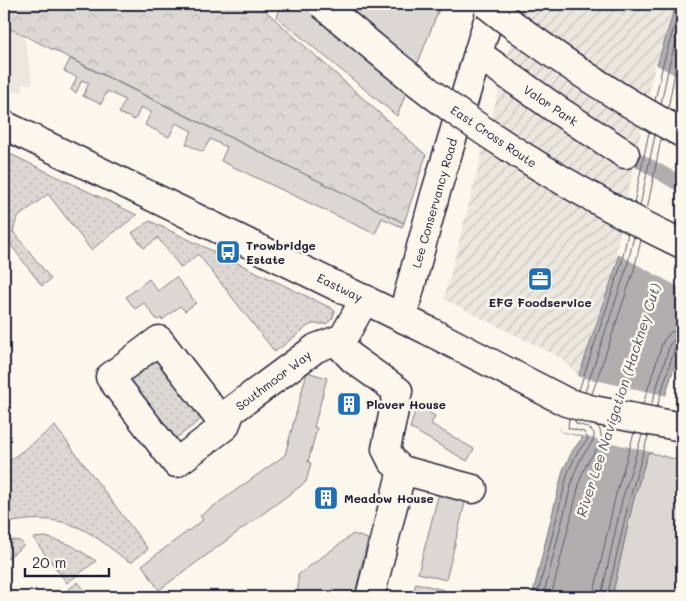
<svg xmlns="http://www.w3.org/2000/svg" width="686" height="601" font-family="Mali,sans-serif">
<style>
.built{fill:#ebe7df}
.industrial{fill:url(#industrial-furrows)}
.grass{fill:url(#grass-dots);stroke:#7e7d87}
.forest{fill:url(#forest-crowns);stroke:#7e7d87}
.green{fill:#dbd8d3;stroke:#7e7d87}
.water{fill:#b1aeb0;stroke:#787681}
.pier{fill:#fbf7ec}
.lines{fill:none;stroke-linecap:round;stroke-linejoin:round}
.shore{stroke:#5b5a6a;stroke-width:1}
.minor-casing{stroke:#22223b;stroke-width:31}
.major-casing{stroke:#22223b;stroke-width:31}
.minor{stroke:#fbf7ec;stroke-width:28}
.major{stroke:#fbf7ec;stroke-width:28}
.highway-bridge-casing{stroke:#22223b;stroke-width:31;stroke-linecap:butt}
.highway-bridge{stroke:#fbf7ec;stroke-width:28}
.labels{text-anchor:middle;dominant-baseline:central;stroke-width:5;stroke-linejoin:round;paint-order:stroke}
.street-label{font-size:12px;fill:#22223b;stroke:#fbf7ec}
.poi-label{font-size:12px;font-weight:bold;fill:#22223b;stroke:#fbf7ec;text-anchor:start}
.water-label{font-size:14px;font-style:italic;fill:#545364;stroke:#fbf7ec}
</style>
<defs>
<pattern id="industrial-furrows" width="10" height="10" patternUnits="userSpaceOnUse" patternTransform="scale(1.25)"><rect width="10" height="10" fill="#ebe7df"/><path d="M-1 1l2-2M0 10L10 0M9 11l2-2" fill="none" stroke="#c9c6c0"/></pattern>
<pattern id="grass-dots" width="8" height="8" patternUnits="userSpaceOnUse" patternTransform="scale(1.25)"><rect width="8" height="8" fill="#dbd8d3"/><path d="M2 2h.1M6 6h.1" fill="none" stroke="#bcb9b6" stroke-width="1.8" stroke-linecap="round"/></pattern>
<pattern id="forest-crowns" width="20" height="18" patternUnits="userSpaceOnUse" patternTransform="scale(1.25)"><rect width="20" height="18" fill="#dbd8d3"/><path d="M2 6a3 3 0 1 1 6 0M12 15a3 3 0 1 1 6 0" fill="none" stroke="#bcb9b6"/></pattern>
</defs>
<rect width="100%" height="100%" fill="#fbf7ec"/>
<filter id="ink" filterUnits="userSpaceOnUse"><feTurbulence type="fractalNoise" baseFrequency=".02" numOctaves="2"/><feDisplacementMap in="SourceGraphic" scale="10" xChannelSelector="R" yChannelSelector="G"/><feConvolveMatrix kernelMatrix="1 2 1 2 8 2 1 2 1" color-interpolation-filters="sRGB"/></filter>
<g filter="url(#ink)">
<polygon class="built" points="4,7 9,28 24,37 33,84 22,84 23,92 4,91"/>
<polygon class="industrial" points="521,4 676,4 658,62 617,264 579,376 561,358 444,299"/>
<g class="grass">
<polygon points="4,151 137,215 91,250 48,194 17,218 13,231 51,279 42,286 4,236"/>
<polygon points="150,221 331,308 335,311 332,319 326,324 313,324 308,326 275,352 198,254 181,268 158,238 144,248 132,233"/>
<polygon points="154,357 159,359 202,415 200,420 175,439 128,387 127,375"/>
<path d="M 55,426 L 148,549 L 132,562 L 128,561 C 113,551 97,536 80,528 C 56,517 28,518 4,524 L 4,465 Z"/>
<polygon points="46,537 71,545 96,561 67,583 33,538"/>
<polygon points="4,539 20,541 24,545 4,561"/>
</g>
<polygon class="forest" points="4,4 258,4 426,155 404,223 9,28"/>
<g class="green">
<polygon points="282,4 441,4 397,116 277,17"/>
<polygon points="70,59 404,223 402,227 382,218 375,234 221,161 227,147 210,139 203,152 186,144 192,131 176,123 169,137 145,125 151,112 141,107 135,120 119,113 125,100 107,91 101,104 83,96 89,83 82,80 76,93 71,90 77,77 64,71"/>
<polygon points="176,277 196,303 185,311 180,306 162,320 161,318 157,320 144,303 135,309 126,297 149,279 158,291"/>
<polygon points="307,372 327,378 314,427 317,428 308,462 311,463 306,482 159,590 142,565 203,520 200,516 285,455"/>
<polygon points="417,405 435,416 431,424 474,449 467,461 410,428"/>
<polygon points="648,452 682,461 682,597 612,597 633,502"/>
<polygon points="439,493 466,499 446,580 418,573"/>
<polygon points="353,534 368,539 354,597 298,597 298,575"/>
<polygon points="78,582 90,597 59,597"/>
<polygon points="416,583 444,590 442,597 412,597"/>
</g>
<polygon class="water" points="676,4 682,4 682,341 633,502 612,597 532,597 563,470 573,450 583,437 560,431 617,264 658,62"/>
<g class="pier">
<polygon points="655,64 682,79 682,176 637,151"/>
<polygon points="634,166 682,194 682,289 616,253"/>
<polygon points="576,376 668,396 651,452 560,431 565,407"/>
</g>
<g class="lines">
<g class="shore">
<polyline points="655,101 663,64 681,4"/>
<polyline points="661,104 669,65 682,23"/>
<polyline points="668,108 676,67 682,48"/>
<polyline points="634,203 649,132"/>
<polyline points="640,206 655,135"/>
<polyline points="647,210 661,139"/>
<polyline points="579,390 621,265 628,233"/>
<polyline points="585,392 627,267 634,236"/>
<polyline points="592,394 634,270 641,240"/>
<polyline points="643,404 663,341 671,332 682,329"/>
<polyline points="651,406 670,344 675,339 682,337"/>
<polyline points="657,407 675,347 678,344 682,343"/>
<polyline points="537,597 568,472 577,453 588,439 584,432 568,428 569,419"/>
<path d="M 543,597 L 574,474 C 577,468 579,461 583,455 C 595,439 603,430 576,424 L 575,420"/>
<path d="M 551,597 L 581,477 C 583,472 585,467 588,462 C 595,449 607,442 598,426"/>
<polyline points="593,597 615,498 634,433"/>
<polyline points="601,597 622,500 642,435"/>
<polyline points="607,597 629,501 648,436"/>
</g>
<defs>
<g id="minor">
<polyline points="478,54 556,109 625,154"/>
<polyline points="402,318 435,195 493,4"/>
<polyline points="336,341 353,359 398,391 386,449 392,461 402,470 370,597"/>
<polyline points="225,426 159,340 110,377 176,463 225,426 231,411 316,348 343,338 365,299"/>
<polyline points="402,470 473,489"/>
</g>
<polyline id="major" points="4,125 427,330 566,402 593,410 682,427"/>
</defs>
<use href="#minor" class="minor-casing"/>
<use href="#major" class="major-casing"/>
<use href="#minor" class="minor"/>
<use href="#major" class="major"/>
<defs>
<g id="highway-bridge">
<path d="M 322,4 C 367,42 413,81 462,116 C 532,165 606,207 682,244"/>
<path d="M 486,4 C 547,52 613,96 682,133"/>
</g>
</defs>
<use href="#highway-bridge" class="highway-bridge-casing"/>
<use href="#highway-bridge" class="highway-bridge"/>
</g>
</g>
<defs>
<symbol id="bus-square" viewBox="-11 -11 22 22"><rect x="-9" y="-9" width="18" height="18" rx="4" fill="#1f6fb2" stroke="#fbf7ec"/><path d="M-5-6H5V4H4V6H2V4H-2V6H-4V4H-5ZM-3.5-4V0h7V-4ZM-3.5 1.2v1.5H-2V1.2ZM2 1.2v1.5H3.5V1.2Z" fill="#fff"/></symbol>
<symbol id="office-square" viewBox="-11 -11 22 22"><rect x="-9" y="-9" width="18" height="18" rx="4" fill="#1f6fb2" stroke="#fbf7ec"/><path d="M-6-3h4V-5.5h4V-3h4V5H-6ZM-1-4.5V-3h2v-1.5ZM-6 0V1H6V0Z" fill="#fff"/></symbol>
<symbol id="building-square" viewBox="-11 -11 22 22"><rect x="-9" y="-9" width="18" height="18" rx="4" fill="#1f6fb2" stroke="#fbf7ec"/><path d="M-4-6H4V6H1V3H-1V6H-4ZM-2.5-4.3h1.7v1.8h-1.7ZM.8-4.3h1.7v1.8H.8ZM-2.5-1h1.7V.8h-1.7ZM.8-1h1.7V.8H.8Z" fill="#fff"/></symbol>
</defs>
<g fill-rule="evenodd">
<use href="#bus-square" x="214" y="238" width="28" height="28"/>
<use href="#office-square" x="526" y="265" width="28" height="28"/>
<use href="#building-square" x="335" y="390" width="28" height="28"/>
<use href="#building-square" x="312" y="484" width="28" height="28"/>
</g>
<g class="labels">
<g class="street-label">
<text transform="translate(551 105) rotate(34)">Valor Park</text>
<text transform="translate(494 136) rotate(34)">East Cross Route</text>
<text transform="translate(434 203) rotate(-74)">Lee Conservancy Road</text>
<text transform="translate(340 287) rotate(26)">Eastway</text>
<text transform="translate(273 380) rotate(-37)">Southmoor Way</text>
</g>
<g class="poi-label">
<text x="246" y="245">Trowbridge<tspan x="246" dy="14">Estate</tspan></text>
<text x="540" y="302" text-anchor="middle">EFG Foodservice</text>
<text x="366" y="404">Plover House</text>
<text x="344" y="498">Meadow House</text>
</g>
<g class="water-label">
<text transform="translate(618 400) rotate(-72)">River Lee Navigation (Hackney Cut)</text>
</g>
</g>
<rect width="686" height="601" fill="none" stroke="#fbf7ec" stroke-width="20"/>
<rect x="10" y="10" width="666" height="581" fill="none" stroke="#22223b" stroke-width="2" filter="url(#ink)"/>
<path d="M25 568v8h84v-8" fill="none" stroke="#22223b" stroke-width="2.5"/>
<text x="32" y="568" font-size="15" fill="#22223b" stroke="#fbf7ec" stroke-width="4" paint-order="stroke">20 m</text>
</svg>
